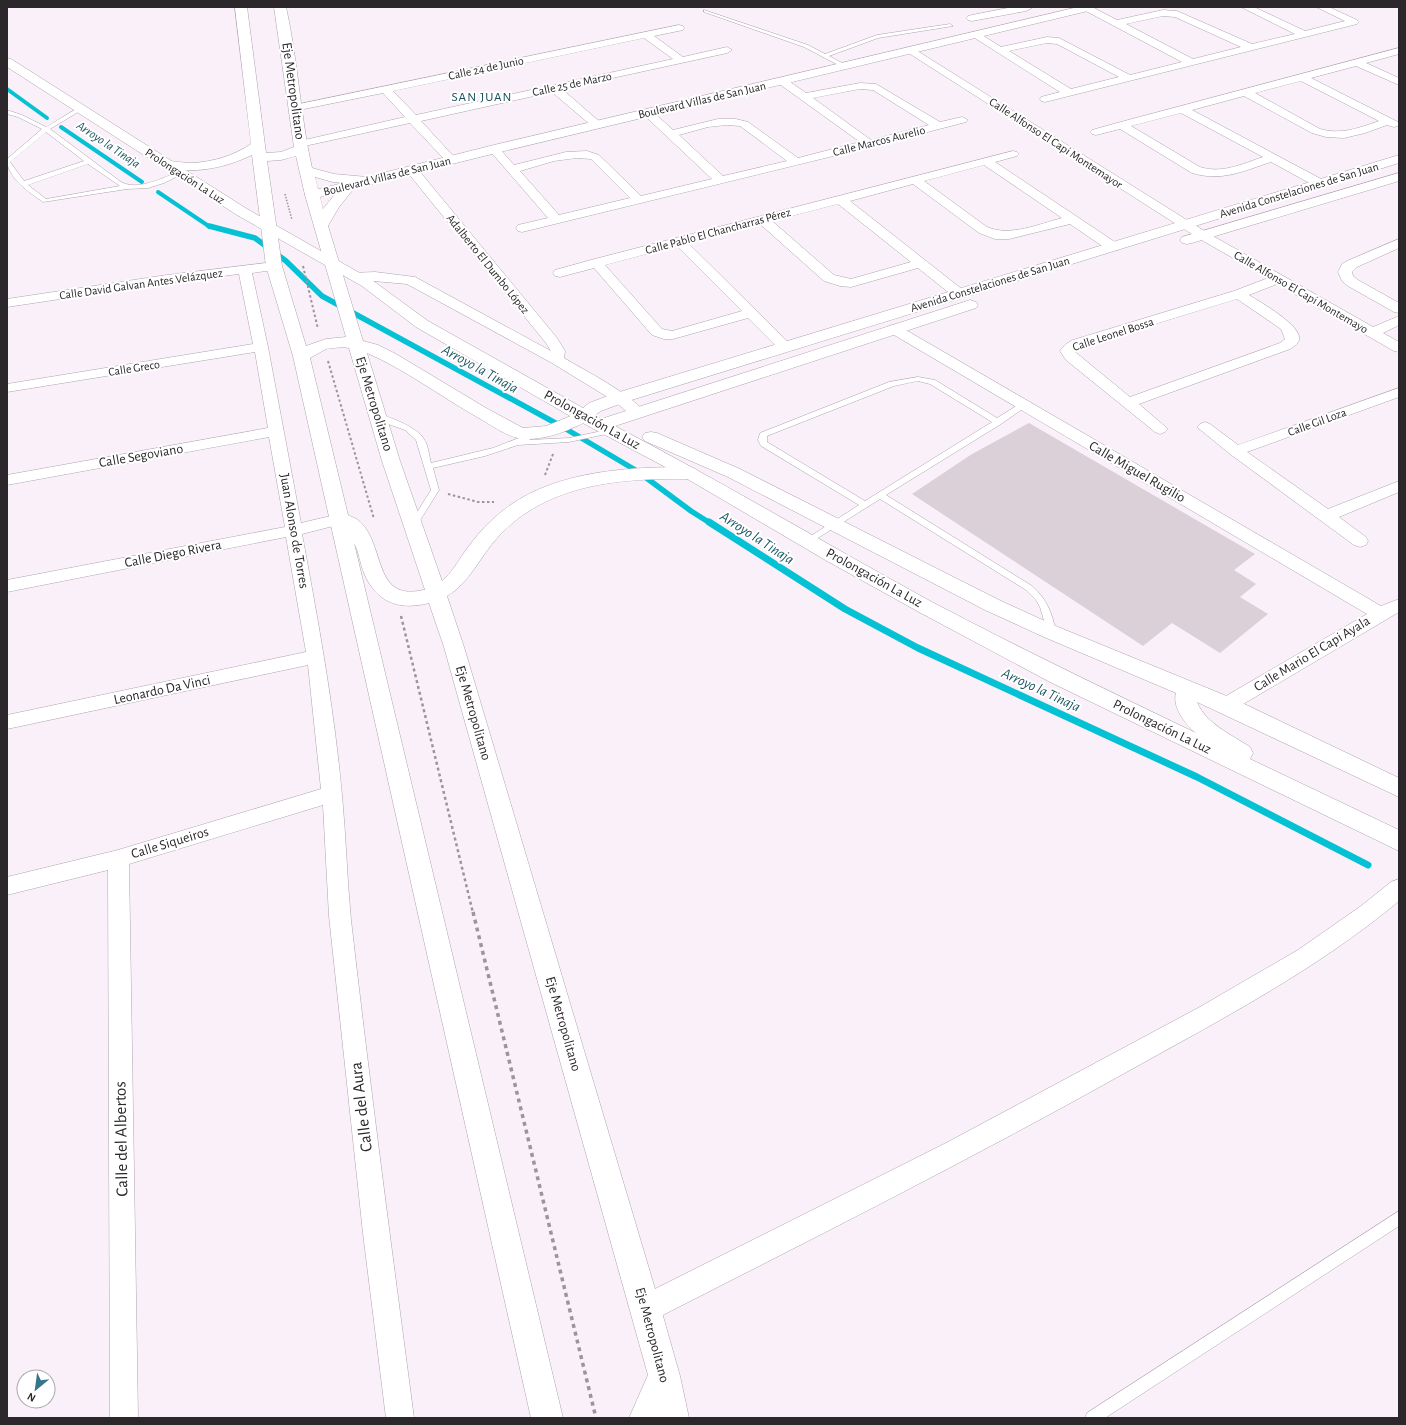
<svg xmlns="http://www.w3.org/2000/svg" width="1406" height="1425" font-family="'Alegreya Sans',sans-serif">
<style>
.lines{fill:none;stroke-linecap:round;stroke-linejoin:round}
.stream-far2{stroke:#05c1d4;stroke-width:4}
.stream-far1{stroke:#05c1d4;stroke-width:5.5}
.stream{stroke:#05c1d4;stroke-width:7}
.building{fill:#dbd0d8}
.lane-casing{stroke:#aea4ad;stroke-width:1}
.street-casing{stroke:#aea4ad;stroke-width:1}
.secondary-casing{stroke:#aea4ad;stroke-width:1}
.primary-casing{stroke:#aea4ad;stroke-width:1}
.path-far3{stroke:#9c949b;stroke-width:1.5;stroke-dasharray:1.5 1.5;stroke-linecap:butt}
.path-far2{stroke:#9c949b;stroke-width:2;stroke-dasharray:2.5 2.5;stroke-linecap:butt}
.path-far1{stroke:#9c949b;stroke-width:2.5;stroke-dasharray:3 3;stroke-linecap:butt}
.path{stroke:#9c949b;stroke-width:3.5;stroke-dasharray:4 4;stroke-linecap:butt}
.lane{fill:#fff;fill-rule:evenodd}
.street{fill:#fff;fill-rule:evenodd}
.secondary{fill:#fff;fill-rule:evenodd}
.primary{fill:#fff;fill-rule:evenodd}
.labels{text-anchor:middle;dominant-baseline:central;stroke-width:4;stroke-linejoin:round;paint-order:stroke}
.far-street-label{font-size:12px;fill:#2b272a;stroke:#fff}
.far-quarter-label{font-size:13px;letter-spacing:1px;fill:#154a5a;stroke:#fff}
.far-water-label{font-size:13px;font-style:italic;fill:#1b5961;stroke:#fff}
.street-label{font-size:14px;fill:#2b272a;stroke:#fff}
.water-label{font-size:15px;font-style:italic;fill:#1b5961;stroke:#fff}
.near-street-label{font-size:17px;fill:#2b272a;stroke:#fff}
</style>
<rect width="100%" height="100%" fill="#faf0f9"/>
<g class="lines">
<g class="stream-far2">
<polyline points="7,89 47,118"/>
<polyline points="61,127 142,182"/>
<polyline points="158,192 210,227"/>
</g>
<polyline class="stream-far1" points="209,226 255,238 286,261 322,296 561,426 637,471 691,511 710,523"/>
<polyline class="stream" points="709,522 845,609 918,648 1197,777 1368,865"/>
</g>
<polygon class="building" points="1029,423 1255,554 1234,570 1256,584 1240,597 1268,614 1220,653 1172,623 1143,646 912,494 972,454"/>
<g class="lines">
<defs>
<g id="lane">
<polygon points="704,10 808,45 825,54 877,35 950,24 953,26 878,38 829,56 846,65 847,66 844,68 804,47 704,12"/>
<path d="M 78,108 L 83,109 L 50,129 L 121,182 C 143,194 176,168 184,173 L 164,183 L 148,188 L 127,189 L 43,202 C 29,192 7,178 7,159 L 42,129 L 18,117 L 7,114 L 7,110 L 22,115 L 46,127 ZM 46,132 L 84,161 L 24,181 L 10,162 ZM 88,164 L 120,186 L 46,199 L 28,185 Z"/>
<path d="M 918,377 L 935,380 L 997,418 L 1021,403 L 1027,403 L 1028,405 L 1001,424 L 886,495 L 1032,586 C 1047,599 1052,613 1056,632 L 1054,634 L 1048,634 L 1040,607 L 1036,600 L 1026,590 L 880,499 L 810,543 L 804,543 L 803,541 L 859,505 L 761,446 L 758,440 L 760,433 L 889,382 ZM 918,381 L 930,384 L 992,422 L 865,501 L 767,442 L 767,436 L 782,430 L 894,386 Z"/>
<path d="M 374,415 C 385,413 418,428 424,439 C 428,445 429,455 431,463 L 493,448 L 534,432 L 538,434 L 529,440 L 569,438 L 611,429 L 615,431 L 611,433 L 569,442 L 518,445 L 485,456 L 433,468 L 439,490 L 416,527 L 413,528 L 409,525 L 431,490 L 416,440 L 405,430 L 374,419 Z"/>
<polygon points="1399,1211 1399,1226 1105,1418 1085,1418 1087,1413"/>
</g>
<g id="street">
<path d="M 1083,7 L 1092,7 L 1117,20 L 1163,10 L 1177,11 L 1252,44 L 1295,34 L 1241,7 L 1254,7 L 1305,31 L 1345,21 L 1316,7 L 1329,7 L 1357,20 L 1359,22 L 1357,24 L 1045,102 L 1041,101 L 1040,99 L 1041,97 L 1060,92 L 970,35 L 975,32 L 979,33 L 1001,47 L 1047,37 L 1059,38 L 1130,75 L 1182,62 L 1084,10 ZM 1163,16 L 1175,17 L 1241,47 L 1193,59 L 1126,24 ZM 1047,43 L 1057,44 L 1119,77 L 1071,89 L 1009,51 Z"/>
<path d="M 679,25 L 683,26 L 684,28 L 683,30 L 654,36 L 683,57 L 727,47 L 732,50 L 727,53 L 562,89 L 601,123 L 603,125 L 601,127 L 593,127 L 552,92 L 421,121 L 455,158 L 457,160 L 455,162 L 447,162 L 410,123 L 300,147 L 296,146 L 294,144 L 296,142 L 300,141 L 405,117 L 383,93 L 294,111 L 290,110 L 289,108 L 290,106 ZM 644,38 L 673,59 L 416,115 L 393,91 Z"/>
<path d="M 911,47 L 1206,232 L 1373,327 L 1399,316 L 1399,325 L 1383,333 L 1399,342 L 1399,352 L 1394,351 L 1277,284 L 1249,295 C 1260,302 1303,326 1299,340 C 1298,344 1293,347 1290,349 L 1139,404 L 1168,429 L 1165,432 L 1160,434 L 1155,432 L 1066,360 L 1060,351 C 1064,345 1067,343 1073,340 L 1234,291 L 1268,278 L 1198,238 L 907,52 L 906,50 ZM 1237,299 L 1281,329 L 1285,339 L 1280,343 L 1130,397 L 1074,351 L 1083,346 Z"/>
<path d="M 1399,48 L 1399,54 L 1366,63 L 1399,78 L 1399,85 L 1356,66 L 1311,78 L 1398,122 L 1398,126 L 1394,127 L 1387,125 L 1365,133 L 1344,138 L 1326,137 L 1312,133 L 1244,96 L 1192,110 L 1323,180 L 1325,183 L 1323,186 L 1315,186 L 1271,162 C 1243,171 1222,182 1192,173 L 1120,129 L 1096,135 L 1092,134 L 1090,132 L 1092,130 L 1117,123 ZM 1301,81 L 1379,121 C 1359,128 1341,135 1320,129 L 1255,93 ZM 1181,113 L 1263,157 C 1242,164 1222,174 1200,167 L 1131,126 Z"/>
<path d="M 782,78 L 786,79 L 806,93 L 860,83 L 876,84 L 940,122 L 962,117 L 968,120 L 966,122 L 870,147 L 522,232 L 518,231 L 516,228 L 518,225 L 548,218 L 490,151 L 488,149 L 490,147 L 498,147 L 514,165 L 566,152 L 587,151 L 599,155 L 641,196 L 712,179 L 644,115 L 642,113 L 648,110 L 652,111 L 673,130 L 718,119 L 736,119 L 748,122 L 798,158 L 860,142 L 778,83 L 777,81 L 778,79 ZM 860,89 L 873,90 L 929,125 L 871,140 L 813,98 ZM 727,125 L 740,126 L 787,161 L 723,176 L 679,135 L 708,127 ZM 577,158 L 591,159 L 630,198 L 559,215 L 520,171 L 554,161 Z"/>
<path d="M 1013,151 L 1017,152 L 1019,154 L 1017,156 L 995,162 L 1118,244 L 1119,247 L 1118,250 L 1108,250 L 1070,224 L 1009,239 L 995,239 L 979,233 L 913,184 L 850,201 L 963,290 L 965,293 L 963,296 L 953,296 L 918,268 L 851,287 L 840,286 L 824,281 L 760,224 L 688,243 L 790,344 L 792,347 L 790,350 L 785,351 L 780,350 L 748,318 L 673,339 L 664,339 L 652,335 L 594,268 L 560,277 L 555,276 L 553,273 L 555,270 L 591,260 ZM 984,165 L 1062,218 C 1039,224 1010,237 987,227 L 924,181 ZM 838,204 L 911,262 L 851,279 L 834,275 L 772,221 ZM 677,246 L 742,311 L 672,331 L 662,329 L 605,265 Z"/>
<path d="M 412,166 L 416,167 L 557,338 L 565,351 L 564,358 C 584,370 631,394 644,412 L 641,415 L 636,417 L 631,415 L 614,401 L 552,363 L 407,284 L 351,279 L 349,276 L 351,273 L 375,272 L 415,277 L 551,351 L 546,343 L 408,173 L 406,170 L 408,167 Z"/>
<polygon points="1399,239 1399,248 1357,267 1352,272 1353,276 1358,280 1399,303 1399,313 1394,312 1348,286 1342,281 1338,272 1342,264 1347,261"/>
<path d="M 274,262 L 279,263 L 281,266 L 279,269 L 252,273 L 268,347 L 301,523 L 339,514 L 345,515 L 347,519 L 345,523 L 302,534 C 318,620 334,707 342,795 C 346,837 347,879 351,920 C 370,1086 392,1252 414,1418 L 386,1418 L 363,1233 L 329,916 L 323,805 L 129,864 L 138,1418 L 110,1418 L 108,870 L 7,895 L 7,877 L 118,850 L 321,789 L 308,665 L 7,729 L 7,715 L 306,652 L 286,537 L 7,592 L 7,580 L 285,527 L 269,437 L 7,485 L 7,475 L 268,428 L 255,352 L 7,392 L 7,384 L 253,344 L 239,274 L 167,283 L 7,307 L 7,299 L 167,275 Z"/>
<polygon points="894,325 899,326 1381,606 1399,599 1399,612 1233,710 1226,712 1219,710 1217,705 1219,700 1367,614 889,332 887,329 889,326"/>
<polygon points="1399,388 1399,397 1247,452 1328,509 1399,481 1399,492 1339,517 1366,537 1368,541 1366,545 1360,547 1354,545 1230,454 1197,427 1200,424 1205,422 1210,424 1238,445"/>
<path d="M 1399,879 L 1399,901 C 1315,971 1218,1021 1123,1074 C 969,1160 812,1239 655,1319 L 645,1322 L 635,1319 L 632,1309 L 635,1299 L 946,1143 L 1198,1008 L 1298,950 L 1361,906 L 1391,882 Z"/>
</g>
<g id="secondary">
<polygon points="1013,7 1032,8 1026,11 972,21 968,20 966,18 968,16 972,15"/>
<polygon points="1078,7 1098,7 1092,10 496,153 312,199 307,198 305,195 307,192 494,145"/>
<path d="M 7,58 L 11,59 L 247,209 L 372,280 L 428,321 L 583,408 L 589,403 L 613,394 L 1399,155 L 1399,163 L 625,402 L 601,411 L 595,415 L 601,419 L 964,302 L 970,300 L 976,302 L 978,305 L 976,308 L 615,426 C 722,482 826,544 932,602 C 1019,648 1107,690 1196,733 C 1185,724 1172,707 1176,693 L 1044,637 L 985,610 L 728,477 L 645,441 L 642,437 L 645,433 L 651,432 L 657,433 L 740,469 L 999,600 L 1058,627 L 1234,699 L 1399,778 L 1399,797 L 1197,702 C 1205,723 1232,735 1250,747 L 1253,753 L 1250,759 L 1399,830 L 1399,851 L 1050,682 L 919,612 L 827,561 L 684,477 L 577,420 L 416,327 L 362,286 L 237,215 L 7,67 Z"/>
<polygon points="1399,173 1399,181 1192,243 1187,244 1182,243 1180,240 1182,237"/>
</g>
<path id="primary" d="M 235,7 L 247,7 L 266,153 L 281,152 L 294,147 L 274,7 L 286,7 C 298,60 300,115 312,168 L 334,174 L 367,177 L 372,178 L 374,181 L 372,184 L 355,184 L 356,186 L 339,207 L 328,226 L 363,341 L 378,345 L 396,354 L 486,408 L 523,428 L 546,426 L 583,411 L 589,412 L 592,416 C 587,423 576,426 568,430 C 554,436 534,441 518,438 C 504,435 490,424 477,417 C 440,396 406,370 367,353 L 400,461 L 442,581 C 452,573 458,561 466,550 C 474,539 482,529 492,520 C 543,471 623,467 690,467 L 696,469 L 699,473 L 696,477 L 690,479 C 622,478 547,483 498,537 C 480,556 470,583 447,596 L 464,647 L 661,1309 L 680,1376 L 689,1418 L 629,1418 L 648,1375 L 444,647 L 429,603 C 399,611 376,602 364,573 C 360,563 359,552 354,543 L 563,1418 L 531,1418 L 293,356 L 266,266 L 252,155 C 225,168 198,173 168,169 L 163,168 L 161,165 L 163,162 C 172,160 182,163 191,163 C 213,162 233,156 251,144 ZM 296,156 L 305,195 L 346,337 L 326,339 L 306,346 L 282,266 L 267,161 L 281,160 ZM 315,177 L 333,182 L 344,183 L 323,209 ZM 343,347 L 349,348 L 382,461 L 425,590 L 423,590 C 372,602 386,544 359,521 C 356,518 351,517 348,515 L 310,358 L 326,349 Z"/>
</defs>
<use href="#lane" class="lane-casing"/>
<use href="#street" class="street-casing"/>
<use href="#secondary" class="secondary-casing"/>
<use href="#primary" class="primary-casing"/>
<polyline class="path-far3" points="285,194 292,220"/>
<g class="path-far2">
<polyline points="303,266 318,329"/>
<polyline points="328,361 374,519"/>
<polyline points="545,475 553,454"/>
<polyline points="448,494 478,502 494,502"/>
</g>
<polyline class="path-far1" points="401,616 473,913"/>
<polyline class="path" points="473,912 596,1418"/>
<use href="#lane" class="lane"/>
<use href="#street" class="street"/>
<use href="#secondary" class="secondary"/>
<use href="#primary" class="primary"/>
</g>
<g class="labels">
<g class="far-street-label">
<text transform="translate(486 68) rotate(-12)">Calle 24 de Junio</text>
<text transform="translate(572 84) rotate(-12)">Calle 25 de Marzo</text>
<text transform="translate(702 100) rotate(-13)">Boulevard Villas de San Juan</text>
<text transform="translate(879 141) rotate(-14)">Calle Marcos Aurelio</text>
<text transform="translate(1056 143) rotate(33)">Calle Alfonso El Capi Montemayor</text>
<text transform="translate(185 176) rotate(33)">Prolongación La Luz</text>
<text transform="translate(387 176) rotate(-14)">Boulevard Villas de San Juan</text>
<text transform="translate(1299 190) rotate(-17)">Avenida Constelaciones de San Juan</text>
<text transform="translate(718 231) rotate(-15)">Calle Pablo El Chancharras Pérez</text>
<text transform="translate(488 264) rotate(51)">Adalberto El Dumbo López</text>
<text transform="translate(141 284) rotate(-8)">Calle David Galvan Antes Velázquez</text>
<text transform="translate(990 284) rotate(-17)">Avenida Constelaciones de San Juan</text>
<text transform="translate(1301 292) rotate(30)">Calle Alfonso El Capi Montemayo</text>
<text transform="translate(1113 334) rotate(-18)">Calle Leonel Bossa</text>
<text transform="translate(134 368) rotate(-9)">Calle Greco</text>
<text transform="translate(1317 422) rotate(-20)">Calle Gil Loza</text>
</g>
<g class="far-quarter-label">
<text x="482" y="97">SAN JUAN</text>
</g>
<g class="far-water-label">
<text transform="translate(108 145) rotate(34)">Arroyo la Tinaja</text>
</g>
<g class="street-label">
<text transform="translate(293 91) rotate(82)">Eje Metropolitano</text>
<text transform="translate(374 404) rotate(73)">Eje Metropolitano</text>
<text transform="translate(592 420) rotate(29)">Prolongación La Luz</text>
<text transform="translate(141 456) rotate(-10)">Calle Segoviano</text>
<text transform="translate(1137 472) rotate(30)">Calle Miguel Rugilio</text>
<text transform="translate(294 531) rotate(80)">Juan Alonso de Torres</text>
<text transform="translate(173 554) rotate(-11)">Calle Diego Rivera</text>
<text transform="translate(874 578) rotate(29)">Prolongación La Luz</text>
<text transform="translate(1312 654) rotate(-31)">Calle Mario El Capi Ayala</text>
<text transform="translate(162 690) rotate(-12)">Leonardo Da Vinci</text>
<text transform="translate(473 713) rotate(74)">Eje Metropolitano</text>
<text transform="translate(1162 727) rotate(26)">Prolongación La Luz</text>
<text transform="translate(170 843) rotate(-17)">Calle Siqueiros</text>
<text transform="translate(563 1024) rotate(74)">Eje Metropolitano</text>
<text transform="translate(652 1335) rotate(75)">Eje Metropolitano</text>
</g>
<g class="water-label">
<text transform="translate(480 369) rotate(29)">Arroyo la Tinaja</text>
<text transform="translate(757 538) rotate(33)">Arroyo la Tinaja</text>
<text transform="translate(1041 690) rotate(25)">Arroyo la Tinaja</text>
</g>
<g class="near-street-label">
<text transform="translate(361 1107) rotate(-97)">Calle del Aura</text>
<text transform="translate(121 1139) rotate(-91)">Calle del Albertos</text>
</g>
</g>
<rect width="1406" height="1425" fill="none" stroke="#2b272a" stroke-width="16"/>
<g transform="translate(36 1389) rotate(209)"><circle r="19" fill="#ffffff" stroke="#aaa9aa"/>
<path d="M0-3L7 15L0 10L-7 15Z" fill="#36768a"/>
<text y="-6" font-size="11" font-weight="bold" text-anchor="middle" fill="#2b272a">N</text>
</g>
</svg>
